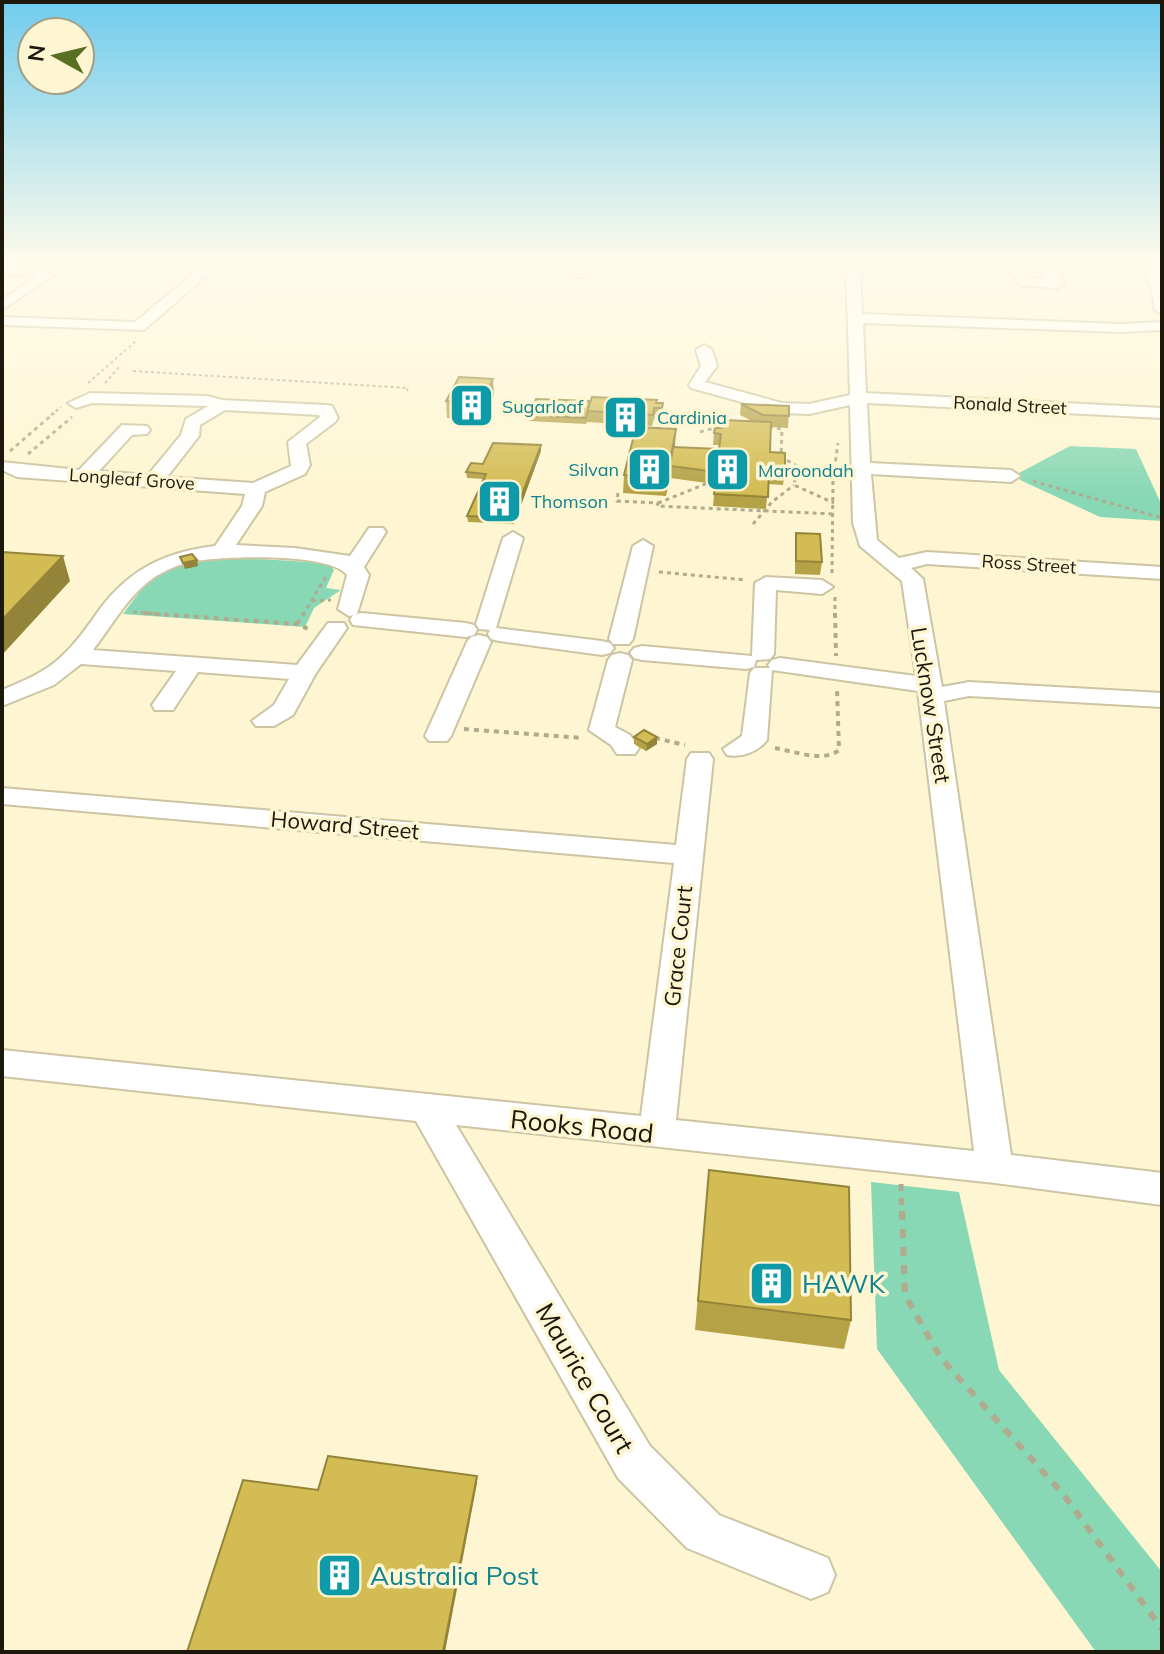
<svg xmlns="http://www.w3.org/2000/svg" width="1164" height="1654" font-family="Mulish,sans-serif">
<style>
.green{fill:#89d8b5}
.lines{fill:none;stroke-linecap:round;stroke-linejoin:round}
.minor-casing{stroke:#ccc4a2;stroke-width:4}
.path-far4{stroke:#b0aa8e;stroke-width:2;stroke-dasharray:3 3;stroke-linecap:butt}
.path-far3{stroke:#b0aa8e;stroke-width:3;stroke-dasharray:4 4;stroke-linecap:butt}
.path-far2{stroke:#b0aa8e;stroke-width:4;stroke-dasharray:5 5;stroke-linecap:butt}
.path-far1{stroke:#b0aa8e;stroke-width:5;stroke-dasharray:7 7;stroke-linecap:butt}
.path{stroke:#b0aa8e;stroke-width:6;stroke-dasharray:9 9;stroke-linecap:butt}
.minor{fill:#fff;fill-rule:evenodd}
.wall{fill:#b5a247}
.shaded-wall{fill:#94843a}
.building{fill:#d3bc53;stroke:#94843a;stroke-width:2}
.labels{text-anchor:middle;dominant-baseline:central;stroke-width:7;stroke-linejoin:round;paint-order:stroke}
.far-street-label{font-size:18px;fill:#1c190c;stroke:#fef6d2}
.far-culture-label{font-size:18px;fill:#0d838f;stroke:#fef6d2;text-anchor:start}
.street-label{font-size:22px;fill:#1c190c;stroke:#fef6d2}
.near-street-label{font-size:26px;fill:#1c190c;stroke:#fef6d2}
.near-culture-label{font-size:26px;fill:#0d838f;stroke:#fef6d2;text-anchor:start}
</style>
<rect width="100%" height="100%" fill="#fef6d2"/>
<g class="green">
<polygon points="1070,446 1136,449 1162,506 1162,521 1100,517 1020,480 1019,473"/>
<path d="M 239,558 L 328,563 L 334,570 L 326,588 L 341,590 L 314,608 L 305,627 L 123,614 C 132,602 141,589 152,579 C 174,559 211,559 239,558 Z"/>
<polygon points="871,1182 959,1192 999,1370 1162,1572 1162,1652 1096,1652 877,1349"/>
</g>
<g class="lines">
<defs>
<g id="minor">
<polygon points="59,261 74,261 2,310 2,300 38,275 2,274 2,266 49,268"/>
<polygon points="209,261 223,261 144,330 2,325 2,317 135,322"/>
<polygon points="590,261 606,261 584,277 574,277 574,271"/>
<polygon points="693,261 706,261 699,267 694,266"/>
<path d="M 846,261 L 860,261 L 862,314 L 1121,324 L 1162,322 L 1162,330 L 1121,332 L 863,323 L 866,393 L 1162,408 L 1162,418 L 867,403 L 870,463 L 1011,470 L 1020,476 L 1011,482 L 871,474 L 877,540 L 899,558 L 927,552 L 1162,567 L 1162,579 L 927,564 L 911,568 L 923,579 L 942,687 L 969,682 L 1162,693 L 1162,707 L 969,696 L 944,701 L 1011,1155 L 1162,1173 L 1162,1205 L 995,1183 L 456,1125 L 650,1446 L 719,1515 L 828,1558 L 835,1575 L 828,1592 L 811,1599 L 687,1548 L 618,1478 L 416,1121 L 2,1076 L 2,1050 L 641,1116 L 674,863 L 2,804 L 2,788 L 676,845 L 687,759 L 691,753 L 709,753 L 713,759 L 676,1120 L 974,1151 L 918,691 L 772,670 L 767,740 C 758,752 741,758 727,755 L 723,749 L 742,736 L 750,673 L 754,668 L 770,668 L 768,665 L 772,660 L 780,658 L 916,676 L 902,581 L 860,546 L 853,523 L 850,405 L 809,414 L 781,413 L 691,388 L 689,385 L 701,366 L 696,350 L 704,345 L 712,350 L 717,366 L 705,382 L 782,403 L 809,404 L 850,395 Z"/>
<polygon points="1002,261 1015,261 1029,278 1048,279 1032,267 1033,261 1047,261 1046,266 1062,276 1064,284 1057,288 1020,285"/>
<polygon points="1137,261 1150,261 1162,280 1162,314 1155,310 1151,285"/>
<path d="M 90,393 L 207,396 L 222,400 L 326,405 L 332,406 L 338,418 L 335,422 L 306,444 L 310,465 L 305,474 L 265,492 L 262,506 L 236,545 L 295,548 L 350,556 L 369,528 L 383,528 L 386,532 L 364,567 L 369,575 L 357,614 L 349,616 L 338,609 L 347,575 C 329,552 220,556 191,562 C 177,565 163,571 152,579 C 127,597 111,627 93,650 L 297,665 L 328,623 L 344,623 L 347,628 L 316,673 L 293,715 L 274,726 L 256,726 L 252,721 L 274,705 L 289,679 L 198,672 L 173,710 L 155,710 L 152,705 L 176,671 L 81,664 L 54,685 L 2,706 L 2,690 C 23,681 44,673 61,657 C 76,643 88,626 100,609 C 130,569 165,552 215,546 L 242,506 L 245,494 L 17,477 L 2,470 L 2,462 L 79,470 L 122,425 L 147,426 L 150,430 L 147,434 L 132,435 L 99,471 L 148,475 L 181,435 L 186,419 L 208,406 L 92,403 L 76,408 L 68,403 ZM 225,410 L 319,415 L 320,417 L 288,442 L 291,466 L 253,483 L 167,477 L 199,436 L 200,425 Z"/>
<polygon points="513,532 523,538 496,628 602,641 610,643 614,648 610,653 602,655 499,641 491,639 488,634 490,630 479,629 476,624 503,538"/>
<polygon points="643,540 653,546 633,639 629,644 613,644 609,639 633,546"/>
<polygon points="766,577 822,580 833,587 822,594 776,590 774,654 770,659 756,660 754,667 746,669 642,660 634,658 630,653 634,648 642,646 752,656 755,583"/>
<polygon points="361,613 466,623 474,625 477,630 474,635 466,637 353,625 350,620 353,615"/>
<polygon points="479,635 487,637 491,642 451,736 447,741 429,741 425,736 467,642 471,637"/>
<polygon points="620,653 628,655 632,660 615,727 630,735 639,748 635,754 617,754 611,745 589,730 608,660 612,655"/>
</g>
</defs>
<use href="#minor" class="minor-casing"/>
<g class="path-far4">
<polyline points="133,371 408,388 407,391"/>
<polyline points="88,383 136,341"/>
<polyline points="105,383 121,365"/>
<polyline points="51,415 61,407"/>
</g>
<g class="path-far3">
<polyline points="769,427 782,429 781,457 797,466 794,485 834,503"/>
<polyline points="700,432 725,425"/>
<polyline points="10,451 54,413"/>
<polyline points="28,454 72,417"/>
<polyline points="784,475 787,474 787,465 790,465 790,477"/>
<polyline points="1033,481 1162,518"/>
<polyline points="618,493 617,501 658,503 657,506 834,514"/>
<polyline points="658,503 708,483"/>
<polyline points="753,524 772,502 794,485"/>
<polyline points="659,572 746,580"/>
<polyline points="832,573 833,479 838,443"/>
<polyline points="835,597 835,615"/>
<polyline points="312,601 331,600"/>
<polyline points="133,612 171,615"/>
<polyline points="303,615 327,575"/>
</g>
<g class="path-far2">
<polyline points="144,613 297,624 311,630"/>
<polyline points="835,613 836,656"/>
<polyline points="297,624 304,613"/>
<polyline points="464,729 583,738"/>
<polyline points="655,738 685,745"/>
<path d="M 775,748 C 793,751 824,763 839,750 L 837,689"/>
</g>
<polyline class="path-far1" points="901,1184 902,1213"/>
<polyline class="path" points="902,1211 905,1295 940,1357 1063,1494 1162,1629"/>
<use href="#minor" class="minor"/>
</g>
<g class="wall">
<polygon points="494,395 482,420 447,418 446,401"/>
<polygon points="590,401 663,403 662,419 654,419 652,426 587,422 586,424 529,421 529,415"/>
<polygon points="741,404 789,406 788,428 771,427 770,452 785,473 783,485 768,484 766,509 713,506 715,484 670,478 670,476 666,496 623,493 624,475 675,447 719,449 720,445 713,445 714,433 722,428 752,421 740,415"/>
<polygon points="541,451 514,524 468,522 467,516 483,479 467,478 466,472 483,464"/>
<polygon points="796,533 822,562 820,575 795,574 795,546"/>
<polygon points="634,737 657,744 646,751 634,744"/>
<polygon points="709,1170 851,1320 844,1349 695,1330"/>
</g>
<g class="shaded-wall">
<polygon points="493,379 494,395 482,420 481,403"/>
<polygon points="676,429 675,446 671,467 670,466 666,496 667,478"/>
<polygon points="541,445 541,451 514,524 513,518"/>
<polygon points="63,556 70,581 2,655 2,620"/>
<polygon points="197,560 198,566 185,569 183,563"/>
<polygon points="657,737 657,744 646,751 647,744"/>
<polygon points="477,1476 477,1483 445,1652 443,1652"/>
</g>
<g class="building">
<polygon points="459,377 493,379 481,403 446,401"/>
<polygon points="592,397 657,400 656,403 663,403 662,408 654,408 653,415 587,411"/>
<polygon points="536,399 590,401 586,418 529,415"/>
<polygon points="741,404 789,406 789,416 763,415"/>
<polygon points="723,420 771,422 770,452 785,453 785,473 769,472 768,497 714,494 717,472 670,466 673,447 719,449 721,434 714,433 715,428 722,428"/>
<polygon points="636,427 676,429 667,478 624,475"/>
<polygon points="493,443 541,445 513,518 467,516 486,474 466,472 471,463 483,464"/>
<polygon points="796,533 820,534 822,562 796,561"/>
<polygon points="2,552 63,556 2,620"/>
<polygon points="192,554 197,560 183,563 180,557"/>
<polygon points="644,730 657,737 647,744 634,737"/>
<polygon points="709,1170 849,1187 851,1320 698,1301"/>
<polygon points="328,1456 477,1476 443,1652 187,1652 243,1480 318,1490"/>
</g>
<linearGradient id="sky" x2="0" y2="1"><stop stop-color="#6fccee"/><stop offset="0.53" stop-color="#fffbeb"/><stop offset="1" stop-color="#fffbeb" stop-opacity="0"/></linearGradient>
<rect width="1164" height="493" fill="url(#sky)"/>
<defs>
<symbol id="building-square" viewBox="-11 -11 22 22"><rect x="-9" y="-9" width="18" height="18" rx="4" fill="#0f9aa8" stroke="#fef6d2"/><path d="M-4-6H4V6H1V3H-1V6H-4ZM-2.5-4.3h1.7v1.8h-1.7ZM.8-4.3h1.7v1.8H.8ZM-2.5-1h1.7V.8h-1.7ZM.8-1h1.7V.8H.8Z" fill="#fff"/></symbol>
</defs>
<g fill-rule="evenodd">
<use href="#building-square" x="446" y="380" width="51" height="51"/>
<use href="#building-square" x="600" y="392" width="51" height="51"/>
<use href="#building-square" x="624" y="444" width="51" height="51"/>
<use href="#building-square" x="702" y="444" width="51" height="51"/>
<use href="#building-square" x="474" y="476" width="51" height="51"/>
<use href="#building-square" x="746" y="1258" width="51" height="51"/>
<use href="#building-square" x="314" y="1550" width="51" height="51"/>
</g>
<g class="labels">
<g class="far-street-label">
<text transform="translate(1010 405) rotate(3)">Ronald Street</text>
<text transform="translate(132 479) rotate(4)">Longleaf Grove</text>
<text transform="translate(1029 564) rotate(4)">Ross Street</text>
</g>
<g class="far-culture-label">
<text x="502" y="406">Sugarloaf</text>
<text x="657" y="417">Cardinia</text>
<text x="619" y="469" text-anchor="end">Silvan</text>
<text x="758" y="470">Maroondah</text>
<text x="531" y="501">Thomson</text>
</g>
<g class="street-label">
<text transform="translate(931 705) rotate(81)">Lucknow Street</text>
<text transform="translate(345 825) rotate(5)">Howard Street</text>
<text transform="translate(678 946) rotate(-84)">Grace Court</text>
</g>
<g class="near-street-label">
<text transform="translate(582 1126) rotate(6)">Rooks Road</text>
<text transform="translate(585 1378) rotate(60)">Maurice Court</text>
</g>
<g class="near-culture-label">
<text x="802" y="1283">HAWK</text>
<text x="370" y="1575">Australia Post</text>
</g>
</g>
<rect width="1164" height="1654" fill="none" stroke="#1c190c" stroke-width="8"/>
<g transform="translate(56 56) rotate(278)"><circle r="38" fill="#fef6d2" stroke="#a49e83" stroke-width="2"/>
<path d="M0-6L14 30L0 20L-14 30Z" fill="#597022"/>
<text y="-12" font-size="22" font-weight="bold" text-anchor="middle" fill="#1c190c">N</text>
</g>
</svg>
